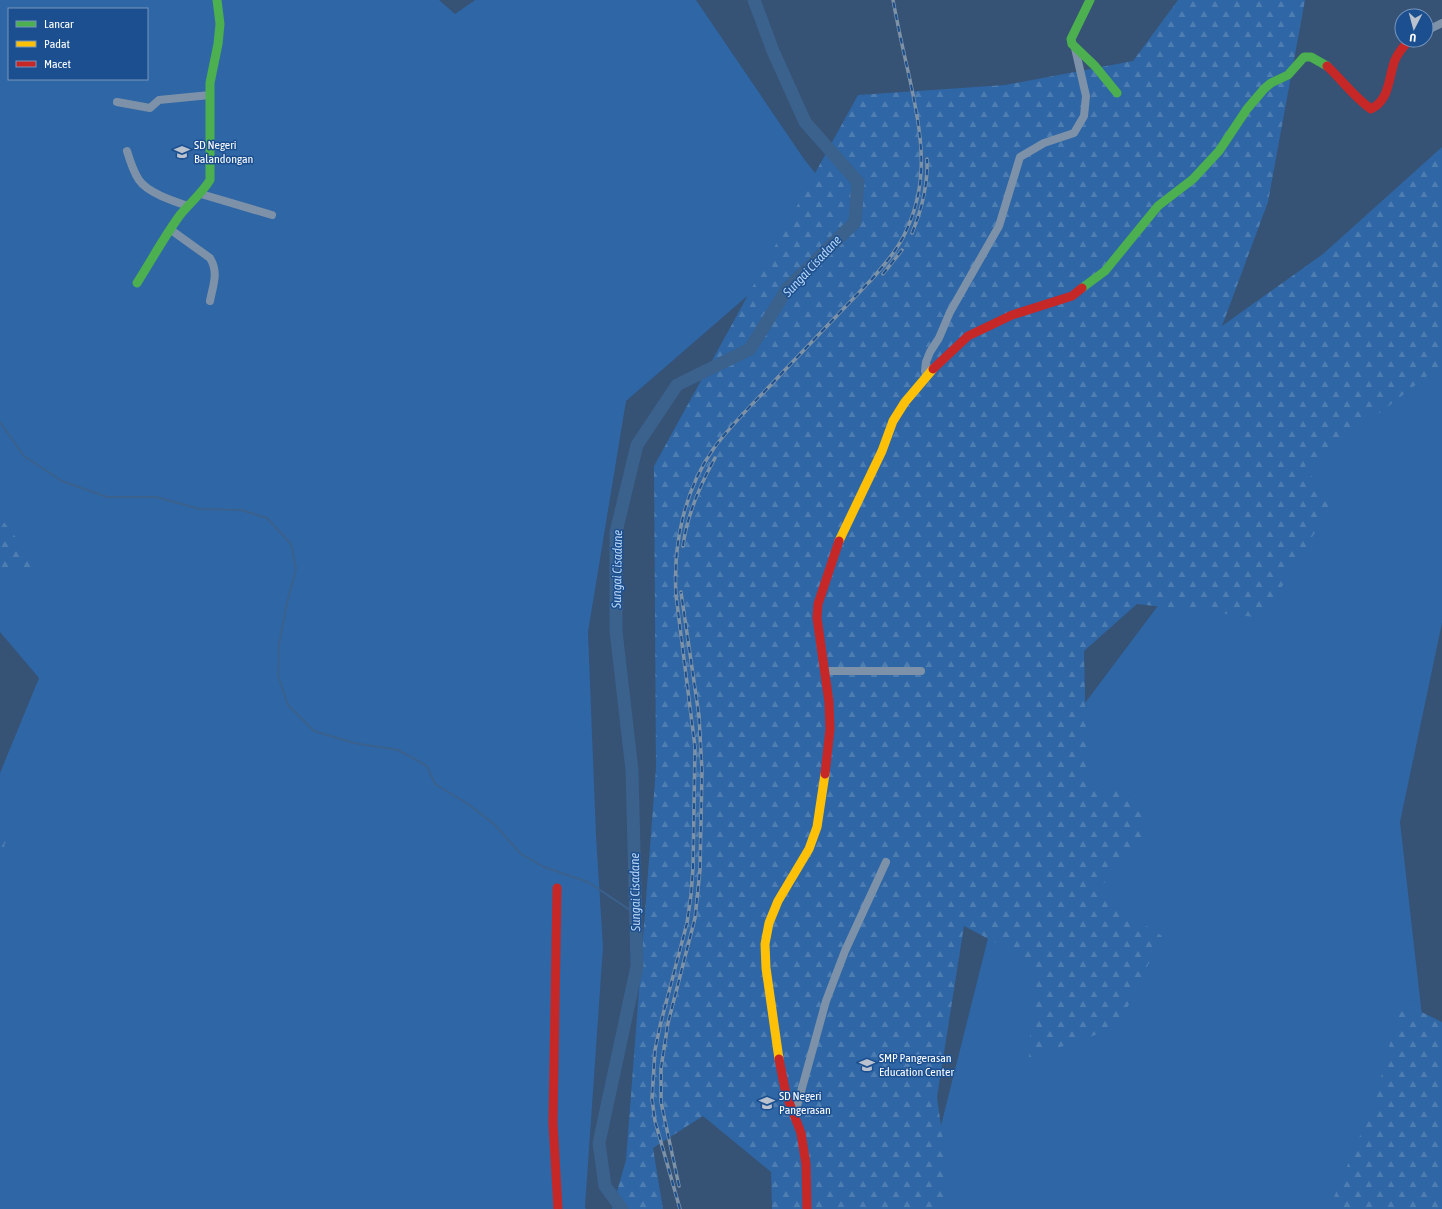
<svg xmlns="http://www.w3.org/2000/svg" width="1442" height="1209" font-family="'Asap Condensed',sans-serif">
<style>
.grass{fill:#2f66a5;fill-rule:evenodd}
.forest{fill:url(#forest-firs)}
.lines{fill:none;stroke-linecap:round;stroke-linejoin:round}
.stream{stroke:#3b618d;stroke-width:2}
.river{stroke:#3b618d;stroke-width:13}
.street{stroke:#7d92a8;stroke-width:8}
.fast{stroke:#4caf50;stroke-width:9}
.slow{stroke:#ffc107;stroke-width:9}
.jam{stroke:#c62828;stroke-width:9}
.rail-casing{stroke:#7e92a7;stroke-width:3.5}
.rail{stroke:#1b4f8f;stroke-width:2;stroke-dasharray:6;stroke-linecap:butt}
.labels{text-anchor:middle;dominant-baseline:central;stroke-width:3;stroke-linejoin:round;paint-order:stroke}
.poi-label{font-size:12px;fill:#fff;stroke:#1b4f8f;text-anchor:start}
.water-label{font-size:13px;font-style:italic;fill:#b5d3f5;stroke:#1b4f8f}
</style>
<defs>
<pattern id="forest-firs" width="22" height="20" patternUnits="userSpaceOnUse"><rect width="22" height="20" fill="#2f66a5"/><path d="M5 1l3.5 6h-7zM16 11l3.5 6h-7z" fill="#4e7db2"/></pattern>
</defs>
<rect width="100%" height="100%" fill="#365274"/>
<g class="grass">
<path d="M 0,0 L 439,0 L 455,14 L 475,0 L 696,0 L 804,159 L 831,193 L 797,253 L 626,401 L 588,632 L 596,835 L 603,947 L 585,1207 L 586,1209 L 0,1209 L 0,773 L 39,678 L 0,632 ZM 9,9 L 147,9 L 147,79 L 9,79 Z"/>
<polygon points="1442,306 1442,623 1400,822 1422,1016 1360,1209 920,1209 1028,779 1241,495"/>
</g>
<g class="forest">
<polygon points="1178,0 1305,0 1268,202 1222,326 1323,254 1442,147 1442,364 1385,409 1305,466 1331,506 1263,618 1137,604 1084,651 1087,782 1143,799 1144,844 1095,892 1162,936 1118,1027 1029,1058 1034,963 964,926 937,1097 949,1183 941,1209 772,1209 771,1172 703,1116 653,1148 663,1209 612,1209 626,1160 656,768 654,466 858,95 1005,85 1133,61"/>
<polygon points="0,517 40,569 0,568"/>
<polygon points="0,837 6,840 0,861"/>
<polygon points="1401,1002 1442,1022 1442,1209 1329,1209 1375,1100"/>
</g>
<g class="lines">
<polyline class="stream" points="0,422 24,456 62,481 107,497 156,497 200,509 241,510 267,518 291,544 296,569 287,603 279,644 278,676 288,705 314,731 354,743 398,750 427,766 435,784 468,804 494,824 521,854 544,867 588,882 636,914"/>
<polyline class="river" points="622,1209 605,1186 599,1143 637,966 632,770 616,631 616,532 637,445 677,385 750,349 787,289 855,222 858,182 805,122 773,51 754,0"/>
<g class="street">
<polyline points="1426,31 1442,23"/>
<polyline points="117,102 150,108 159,100 210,95"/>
<path d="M 127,151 C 130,161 133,171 139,180 C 148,193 173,201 188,206"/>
<polyline points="201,194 272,215"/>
<path d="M 171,230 L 210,258 C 219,273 213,285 210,301"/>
<polyline points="926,376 925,371 926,362 930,352 939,338 950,312 999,226 1020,157 1044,143 1074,133 1084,116 1086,96 1075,48"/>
<polyline points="825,671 921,671"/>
<polyline points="794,1117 826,1001 845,951 886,862"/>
</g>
<g class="fast">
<polyline points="1090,0 1071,39 1072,44 1095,66 1117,93"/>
<path d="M 137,283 C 151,261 164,237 180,215 C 190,203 202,193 210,180 L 210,83 L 218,44 L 220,24 L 217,0"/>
<polyline points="1082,288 1105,271 1158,206 1193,179 1219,151 1247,109 1264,89 1271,83 1288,75 1304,57 1311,57 1327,66"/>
</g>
<g class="slow">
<polyline points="839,541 882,451 893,421 905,402 933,369"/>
<polyline points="779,1059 766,968 765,944 769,923 778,901 809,849 817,827 825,774"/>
</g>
<g class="jam">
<path d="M 1327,66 C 1342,80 1354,97 1371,109 C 1390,100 1388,78 1395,60 C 1398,53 1404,46 1409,40"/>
<polyline points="933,369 968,336 1012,315 1072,296 1082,288"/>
<polyline points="825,774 830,729 829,702 817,618 818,604 839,541"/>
<polyline points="557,888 553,1123 558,1209"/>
<polyline points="779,1059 786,1094 801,1133 806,1164 807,1209"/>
</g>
<defs>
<g id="rail">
<path d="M 912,233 C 922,209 928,185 927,159"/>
<polyline points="883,274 902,250"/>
<path d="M 683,546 C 687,515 700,485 715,458"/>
<polyline points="679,1186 661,1102 661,1068 668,1023 695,918 700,870 702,771 699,716 681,592"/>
<path d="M 680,1209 L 655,1121 L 652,1099 L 655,1050 L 660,1026 L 687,923 L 691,895 L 693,868 L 695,747 L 676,595 C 673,545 684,490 714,448 C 734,421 759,398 782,373 C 812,342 842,310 872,279 C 885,264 899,248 907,229 C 930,178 921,133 910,80 C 904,54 898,27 893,0"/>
</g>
</defs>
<use href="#rail" class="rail-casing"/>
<use href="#rail" class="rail"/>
</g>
<defs>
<symbol id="school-bare" viewBox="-9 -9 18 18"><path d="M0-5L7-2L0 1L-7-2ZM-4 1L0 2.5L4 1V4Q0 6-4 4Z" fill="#b9c2ce" stroke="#1b4f8f" stroke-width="2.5" paint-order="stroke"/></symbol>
</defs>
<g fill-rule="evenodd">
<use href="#school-bare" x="171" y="141" width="22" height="22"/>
<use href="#school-bare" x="856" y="1054" width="22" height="22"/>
<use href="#school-bare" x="756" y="1092" width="22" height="22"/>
</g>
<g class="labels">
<g class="poi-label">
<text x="194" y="145">SD Negeri<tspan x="194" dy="14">Balandongan</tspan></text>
<text x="879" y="1058">SMP Pangerasan<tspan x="879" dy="14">Education Center</tspan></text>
<text x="779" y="1096">SD Negeri<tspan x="779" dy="14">Pangerasan</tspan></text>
</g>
<g class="water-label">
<text transform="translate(812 266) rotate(-47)">Sungai Cisadane</text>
<text transform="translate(617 569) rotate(-89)">Sungai Cisadane</text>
<text transform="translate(635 892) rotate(-91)">Sungai Cisadane</text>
</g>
</g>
<rect x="8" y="8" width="140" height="72" fill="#1b4f8f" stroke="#7695bc"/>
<rect x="16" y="21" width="20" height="6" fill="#4caf50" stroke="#7695bc"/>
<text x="44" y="28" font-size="12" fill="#ffffff">Lancar</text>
<rect x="16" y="41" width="20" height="6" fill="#ffc107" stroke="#7695bc"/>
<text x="44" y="48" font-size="12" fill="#ffffff">Padat</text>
<rect x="16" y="61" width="20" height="6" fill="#c62828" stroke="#7695bc"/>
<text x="44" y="68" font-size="12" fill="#ffffff">Macet</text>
<g transform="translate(1414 28) rotate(186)"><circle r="19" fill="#1b4f8f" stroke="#7695bc"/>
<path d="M0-3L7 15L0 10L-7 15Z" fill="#b9c2ce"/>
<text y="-6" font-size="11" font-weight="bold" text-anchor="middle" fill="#ffffff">U</text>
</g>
</svg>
